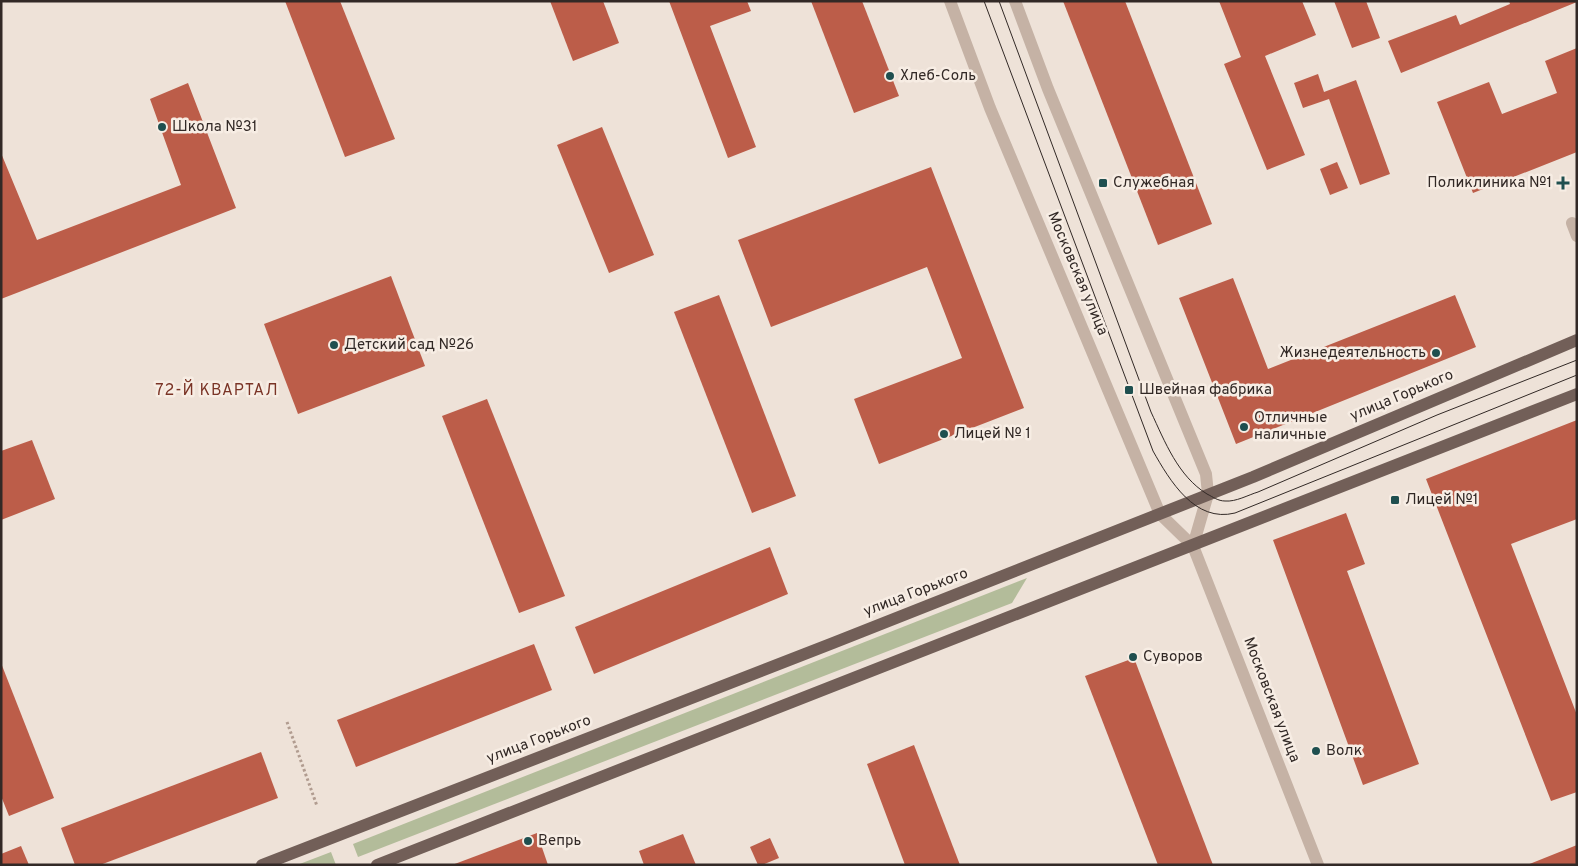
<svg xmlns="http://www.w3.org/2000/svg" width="1578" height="866" font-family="Overpass,sans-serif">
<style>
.green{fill:#b3bc9a}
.building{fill:#bc5d49}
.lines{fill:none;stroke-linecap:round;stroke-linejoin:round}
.path{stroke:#b19c90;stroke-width:3;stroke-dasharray:2.5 2.5;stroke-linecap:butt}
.minor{stroke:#c5b2a5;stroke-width:12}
.major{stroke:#725f58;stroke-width:12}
.tram{stroke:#322926;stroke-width:1}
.poi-dot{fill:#1f4f4f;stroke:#f7ede4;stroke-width:2}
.labels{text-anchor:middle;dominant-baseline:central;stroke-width:5;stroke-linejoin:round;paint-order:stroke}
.poi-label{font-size:15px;fill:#322926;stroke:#f7ede4;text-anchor:start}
.street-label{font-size:15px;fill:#322926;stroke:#f7ede4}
.neighbourhood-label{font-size:16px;letter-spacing:1px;fill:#7a3426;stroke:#f7ede4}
</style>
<rect width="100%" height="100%" fill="#eee2d8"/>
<g class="green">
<polygon points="1027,578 1012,603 358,857 353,844"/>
<polygon points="331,852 336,865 297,865"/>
</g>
<g class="building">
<polygon points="285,1 340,1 395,139 345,157"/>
<polygon points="550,1 603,1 619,43 573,61"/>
<polygon points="669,1 747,1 751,11 710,26 756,147 728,158"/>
<polygon points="811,1 862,1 899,96 854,113"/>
<polygon points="1063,1 1125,1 1212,224 1158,245"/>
<polygon points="1219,1 1302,1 1316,35 1265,56 1305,155 1267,170 1224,64 1241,57"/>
<polygon points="1334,1 1366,1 1380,38 1352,48"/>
<polygon points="1509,1 1577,2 1401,73 1388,41 1456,15 1460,25 1510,4"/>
<polygon points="1577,48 1577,152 1473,193 1437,102 1489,82 1502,114 1557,93 1545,61"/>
<polygon points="1318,74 1324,92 1356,80 1390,174 1360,185 1329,99 1303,108 1294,83"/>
<polygon points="188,83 236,208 1,299 1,153 37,240 181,185 150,99"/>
<polygon points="602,127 654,255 609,273 557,145"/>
<polygon points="1337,162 1348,188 1330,195 1320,169"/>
<polygon points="931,167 1024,408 879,464 854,399 962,358 927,267 771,327 738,240"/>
<polygon points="391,276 425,366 298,414 264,324"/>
<polygon points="1233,278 1268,369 1455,295 1476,347 1236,444 1179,298"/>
<polygon points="719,295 796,496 752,513 674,312"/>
<polygon points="487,399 565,596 519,613 442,416"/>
<polygon points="1577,420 1577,519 1511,544 1577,715 1577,792 1551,801 1426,479"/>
<polygon points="32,440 55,499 1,520 1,451"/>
<polygon points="1346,513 1365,564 1347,571 1419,764 1363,785 1273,540"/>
<polygon points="770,547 788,594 594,674 575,627"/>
<polygon points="534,644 552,690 356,767 337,720"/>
<polygon points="1134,658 1213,865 1158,865 1085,676"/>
<polygon points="1,663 54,798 9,816 1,796"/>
<polygon points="914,745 960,865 905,865 867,764"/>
<polygon points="261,752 278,798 100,865 75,865 61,828"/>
<polygon points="537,833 548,865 452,865"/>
<polygon points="683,834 696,865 644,865 639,851"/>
<polygon points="770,838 779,858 762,865 758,865 750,847"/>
<polygon points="1577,845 1577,865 1527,865"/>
<polygon points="21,846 29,865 1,865 1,854"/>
</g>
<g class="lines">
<polyline class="path" points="287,722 317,806"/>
<g class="minor">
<polyline points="950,1 990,108 1160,514 1193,546 1318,865"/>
<polyline points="1015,1 1048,89 1206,474 1208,494 1193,546"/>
<polyline points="1572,223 1577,236"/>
</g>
<g class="major">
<polyline points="262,865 833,643 1253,477 1577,340"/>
<polyline points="377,865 1577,394"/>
</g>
<g class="tram">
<path d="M 984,1 L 1153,451 C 1170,481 1195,523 1235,513 L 1577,375"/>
<path d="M 999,1 L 1151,412 C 1165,442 1178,476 1207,494 C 1213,497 1218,501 1225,501 C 1236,502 1248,495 1258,492 L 1437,415 L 1577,360"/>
</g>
</g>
<g class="poi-dot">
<circle cx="890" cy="76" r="5"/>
<circle cx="162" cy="127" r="5"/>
<rect x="1098" y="178" width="10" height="10" rx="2.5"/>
<path d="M1560.5 175.5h5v5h5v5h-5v5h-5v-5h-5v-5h5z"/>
<circle cx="334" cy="345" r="5"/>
<circle cx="1436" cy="353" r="5"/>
<rect x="1124" y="385" width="10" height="10" rx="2.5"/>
<circle cx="1244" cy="427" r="5"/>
<circle cx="944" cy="434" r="5"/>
<rect x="1390" y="495" width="10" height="10" rx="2.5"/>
<circle cx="1133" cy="657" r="5"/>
<circle cx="1316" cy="751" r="5"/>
<circle cx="528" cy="841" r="5"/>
</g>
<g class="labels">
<g class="poi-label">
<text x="900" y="76">Хлеб-Соль</text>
<text x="172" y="127">Школа №31</text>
<text x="1113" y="183">Служебная</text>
<text x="1552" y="183" text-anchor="end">Поликлиника №1</text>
<text x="344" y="345">Детский сад №26</text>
<text x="1426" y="353" text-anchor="end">Жизнедеятельность</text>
<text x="1139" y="390">Швейная фабрика</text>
<text x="1254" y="418">Отличные<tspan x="1254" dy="17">наличные</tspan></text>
<text x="954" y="434">Лицей № 1</text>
<text x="1405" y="500">Лицей №1</text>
<text x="1143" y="657">Суворов</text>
<text x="1326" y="751">Волк</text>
<text x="538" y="841">Вепрь</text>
</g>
<g class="street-label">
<text transform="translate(1077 274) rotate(67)">Московская улица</text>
<text transform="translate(1402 396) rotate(-23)">улица Горького</text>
<text transform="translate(916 593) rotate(-21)">улица Горького</text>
<text transform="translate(1271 700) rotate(69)">Московская улица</text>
<text transform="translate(539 740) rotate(-21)">улица Горького</text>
</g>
<g class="neighbourhood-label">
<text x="217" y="391">72-Й КВАРТАЛ</text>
</g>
</g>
<rect width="1578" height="866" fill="none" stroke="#322926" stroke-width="5"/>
</svg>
